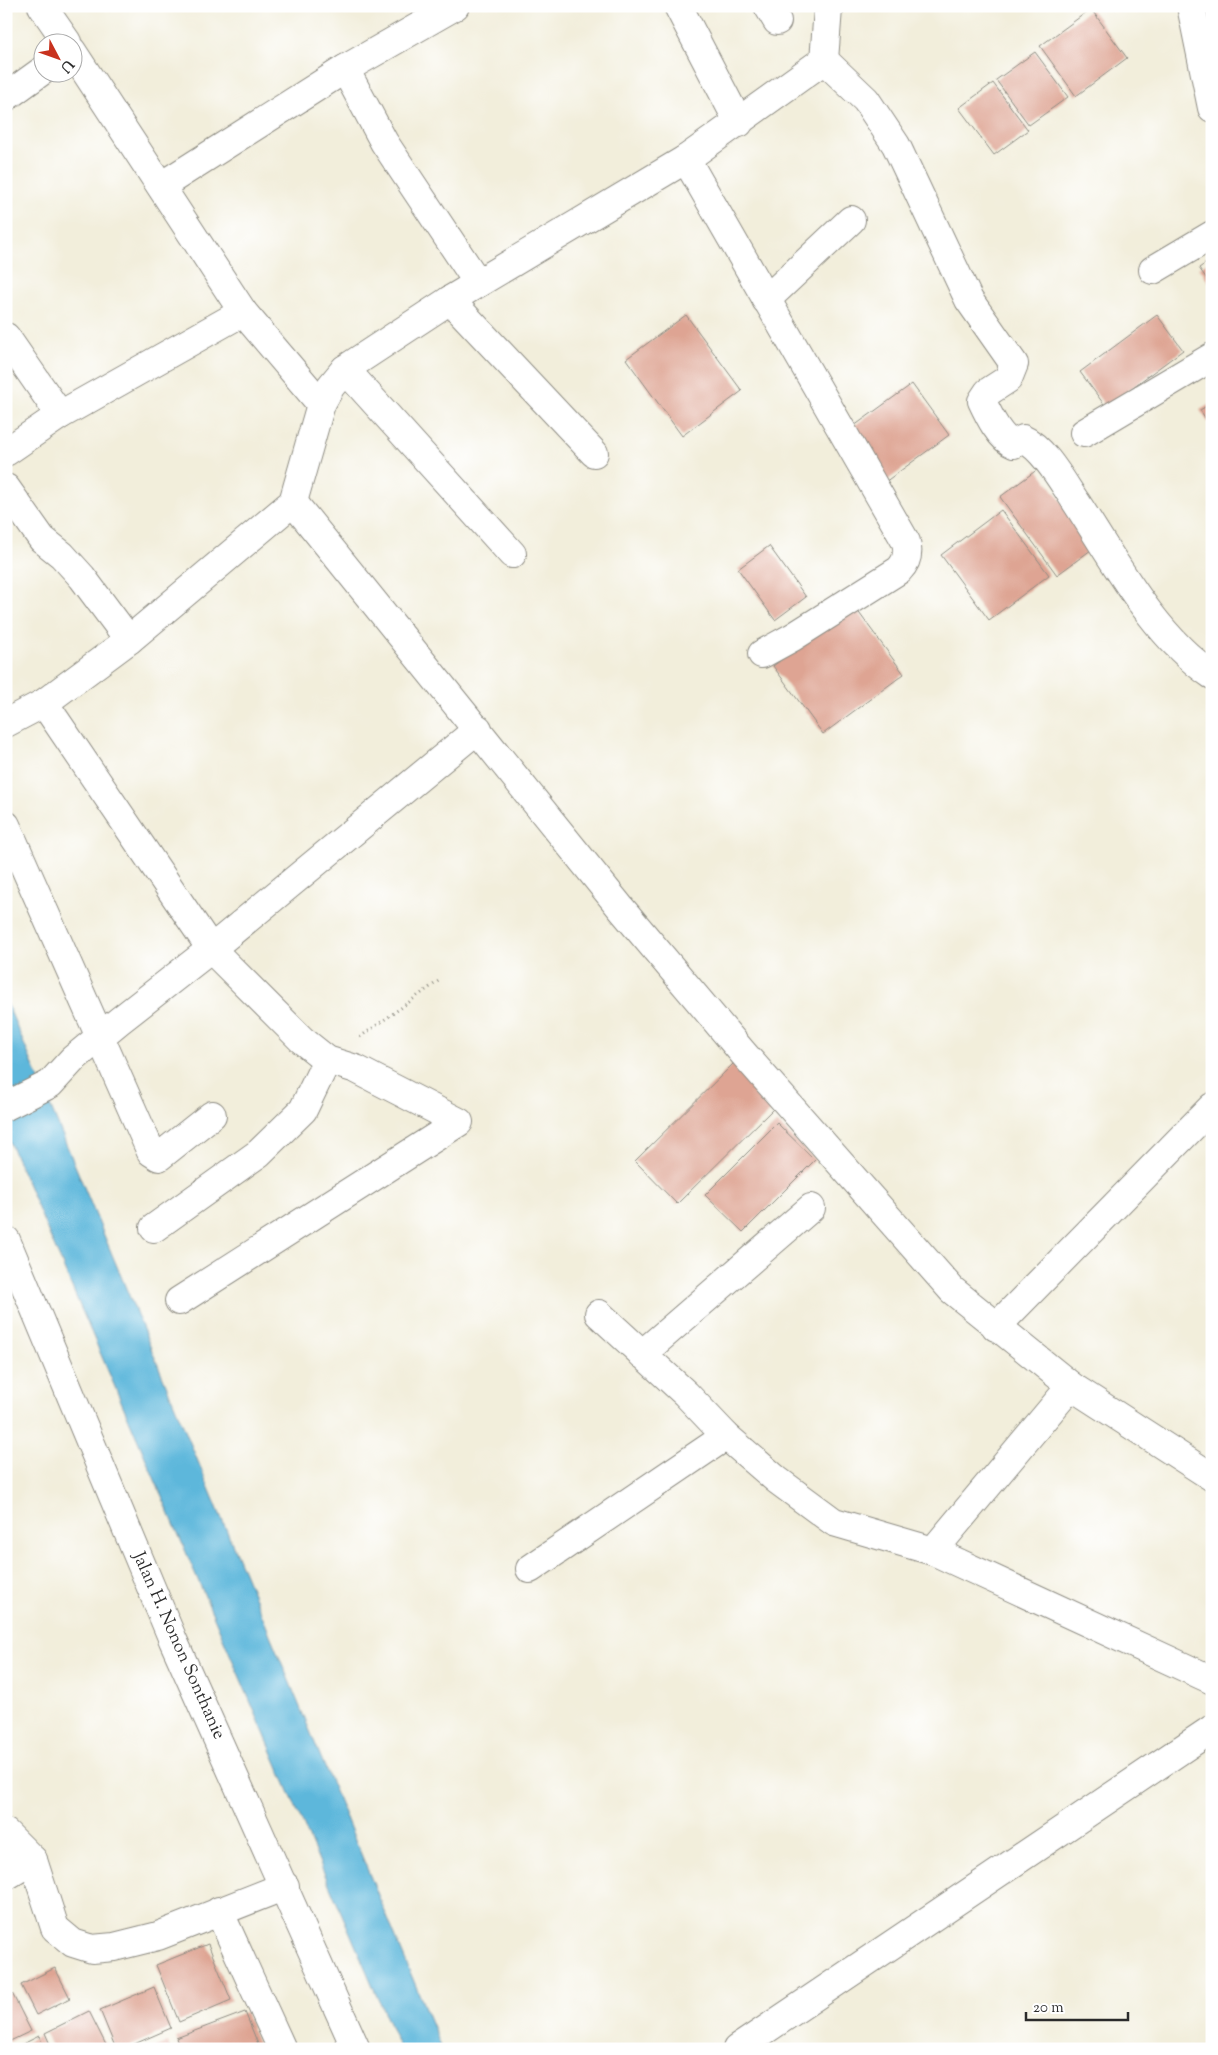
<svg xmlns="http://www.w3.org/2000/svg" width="1218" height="2055" font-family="'Sorts Mill Goudy',serif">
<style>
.water{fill:#5db7db;stroke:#447183}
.building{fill:#dea493}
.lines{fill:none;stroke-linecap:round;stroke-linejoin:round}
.minor-casing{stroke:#8e8c83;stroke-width:30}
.path{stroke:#8e8c83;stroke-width:3;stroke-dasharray:1 4;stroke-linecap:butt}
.minor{stroke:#fff;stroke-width:28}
.labels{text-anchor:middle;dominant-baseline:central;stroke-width:4;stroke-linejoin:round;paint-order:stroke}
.street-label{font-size:18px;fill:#2b2b2b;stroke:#fff}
</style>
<rect width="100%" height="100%" fill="#fff"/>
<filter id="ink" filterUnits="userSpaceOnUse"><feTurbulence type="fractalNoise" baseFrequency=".02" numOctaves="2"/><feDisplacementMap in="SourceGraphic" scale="10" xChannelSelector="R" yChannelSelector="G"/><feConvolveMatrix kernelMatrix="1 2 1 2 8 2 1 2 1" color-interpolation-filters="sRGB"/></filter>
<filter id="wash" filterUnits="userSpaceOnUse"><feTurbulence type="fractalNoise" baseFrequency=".0096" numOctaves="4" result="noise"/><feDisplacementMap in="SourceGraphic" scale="20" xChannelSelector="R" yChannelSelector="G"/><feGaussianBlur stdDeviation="1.12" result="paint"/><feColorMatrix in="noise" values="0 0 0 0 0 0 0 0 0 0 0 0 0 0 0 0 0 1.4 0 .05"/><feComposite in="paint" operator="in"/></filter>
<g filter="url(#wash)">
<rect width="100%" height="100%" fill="#f2eedb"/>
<polygon class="water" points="6,1001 62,1134 442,2049 400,2049 6,1134"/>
<g id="blocks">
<g class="building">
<polygon points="1091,9 1127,58 1076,96 1040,46"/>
<polygon points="1035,52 1068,97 1029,125 996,80"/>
<polygon points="993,83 1028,130 994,155 959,108"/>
<polygon points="1212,259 1212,286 1199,268"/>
<polygon points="686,315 742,391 682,436 626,359"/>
<polygon points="1157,315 1183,350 1106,407 1080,372"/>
<polygon points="912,384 949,435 881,485 843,434"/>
<polygon points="1212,403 1212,428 1200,410"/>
<polygon points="1038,469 1095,547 1057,575 1000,497"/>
<polygon points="1001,510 1049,575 989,620 941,555"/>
<polygon points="769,546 806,597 775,620 738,569"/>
<polygon points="854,606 904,674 823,734 773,666"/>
<polygon points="734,1063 776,1106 677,1204 635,1161"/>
<polygon points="777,1123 815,1160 743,1232 705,1195"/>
<polygon points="208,1944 231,2000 179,2022 156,1965"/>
<polygon points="55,1968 70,1998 36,2015 21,1985"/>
<polygon points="154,1987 171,2028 123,2049 116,2049 100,2010"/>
<polygon points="12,1993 31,2031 6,2043 6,1995"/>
<polygon points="89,2011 108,2049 52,2049 45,2033"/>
<polygon points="245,2012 258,2044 245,2049 180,2049 176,2038"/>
<polygon points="39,2036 45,2049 13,2049"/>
<polygon points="168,2043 170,2049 153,2049"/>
</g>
</g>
</g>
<g filter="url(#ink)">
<use href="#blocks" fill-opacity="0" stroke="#8e8c83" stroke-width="1"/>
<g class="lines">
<defs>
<g id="minor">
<polyline points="42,6 67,42"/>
<polyline points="455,6 345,69 384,142 478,283"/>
<polyline points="678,6 739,123"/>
<polyline points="768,6 777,21"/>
<polyline points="1191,6 1212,108"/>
<polyline points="72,51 243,312 321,404"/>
<path d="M 824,60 L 866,100 L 896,145 L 969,300 L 1014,364 L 1008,379 L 988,392 L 982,401 C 988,414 1000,439 1014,444 L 1023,439 C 1044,448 1063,483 1076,502 C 1114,560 1154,636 1212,675"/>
<polyline points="6,97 42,71"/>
<path d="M 686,159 L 906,542 C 909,553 907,562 899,570 L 793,637 L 762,654"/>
<polyline points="161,186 345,69"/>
<polyline points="1153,270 1212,235"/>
<polyline points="450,300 594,453"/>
<polyline points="766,300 851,220"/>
<polyline points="6,337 60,415"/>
<polyline points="345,369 512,554"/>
<polyline points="1084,433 1212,357"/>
<polyline points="6,452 60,415 243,312"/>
<polyline points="6,488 42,539 62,555 82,577 129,640"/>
<polyline points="293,502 620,907 743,1053 952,1290 1071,1386 1212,1477"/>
<polyline points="44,703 211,949 302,1040 327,1060 356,1069 459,1122 179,1301"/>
<polyline points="6,723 44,703 129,640 293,502 321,404 331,386 345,369 450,300 686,159 824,60 828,9 831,6"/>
<polyline points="6,825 151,1152 159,1157 212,1115"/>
<polyline points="6,1106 50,1084 73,1059 119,1021 211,949 478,729"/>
<polyline points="154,1228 259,1153 303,1110 327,1060"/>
<polyline points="6,1240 173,1640 356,2049"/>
<polyline points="599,1314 686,1394 726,1436 777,1480 834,1522 933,1551 1212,1680"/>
<polyline points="996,1327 1212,1107"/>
<polyline points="642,1354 811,1208"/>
<polyline points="933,1551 1071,1386"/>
<polyline points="530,1569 726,1436"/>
<polyline points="6,1833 33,1860 55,1928 73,1943 92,1949 114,1947 158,1936 285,1886"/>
<polyline points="6,1876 33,1860"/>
<polyline points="219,1911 282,2049"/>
<polyline points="737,2049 1212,1729"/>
</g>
</defs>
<use href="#minor" class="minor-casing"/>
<polyline class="path" points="360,1037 440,980"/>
<use href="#minor" class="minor"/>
</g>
</g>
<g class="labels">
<g class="street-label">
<text transform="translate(178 1646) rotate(66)">Jalan H. Nonon Sonthanie</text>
</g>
</g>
<rect width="1218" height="2055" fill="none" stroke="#fff" stroke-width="25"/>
<g transform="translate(58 58) rotate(131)"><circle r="24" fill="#ffffff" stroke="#aaaaaa"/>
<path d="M0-4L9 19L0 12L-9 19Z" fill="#c8321e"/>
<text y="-8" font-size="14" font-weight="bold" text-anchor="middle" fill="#2b2b2b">U</text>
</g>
<path d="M1026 2012v8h102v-8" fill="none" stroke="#2b2b2b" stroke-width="2.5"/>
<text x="1033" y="2012" font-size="15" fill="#2b2b2b" stroke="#ffffff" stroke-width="4" paint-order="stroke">20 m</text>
</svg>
